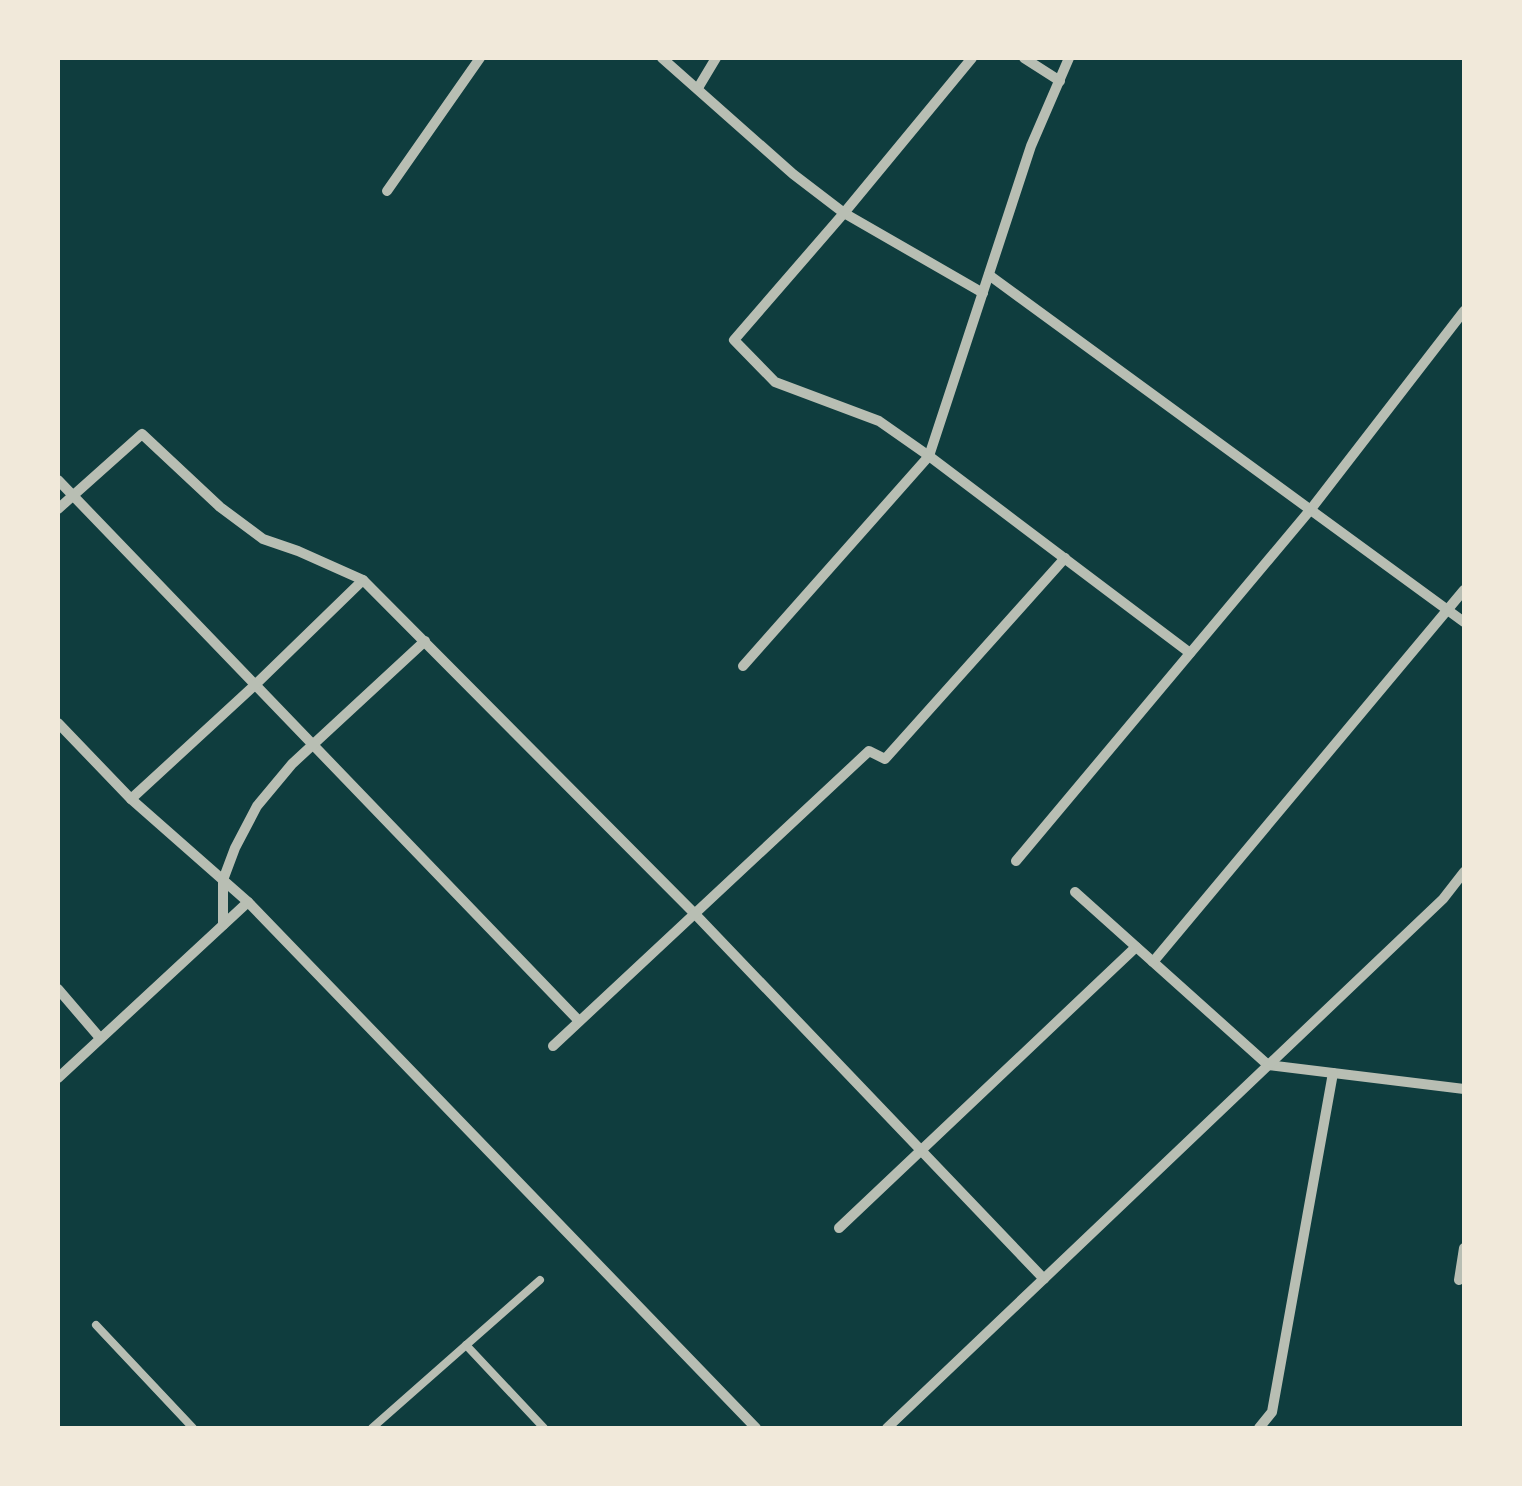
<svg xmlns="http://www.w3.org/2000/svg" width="1522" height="1486" font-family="'Source Sans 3',sans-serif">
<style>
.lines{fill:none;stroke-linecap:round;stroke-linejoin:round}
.service{stroke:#b8beb3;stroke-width:8}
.minor{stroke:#b8beb3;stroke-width:10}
</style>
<rect width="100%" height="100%" fill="#0f3d3e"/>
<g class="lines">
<g class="service">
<polyline points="96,1325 193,1428"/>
<polyline points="466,1345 544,1428"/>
<polyline points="372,1428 540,1280"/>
</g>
<g class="minor">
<polyline points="662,58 793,174 844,213 983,293"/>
<polyline points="972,58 844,213 734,340 775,382 879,421 929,456 1190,653"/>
<polyline points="1024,58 1060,81"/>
<polyline points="698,88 716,58"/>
<polyline points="387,191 480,58"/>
<polyline points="989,275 1464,622"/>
<polyline points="58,480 579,1021"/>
<polyline points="58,509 142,434 220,507 263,539 298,551 363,580 695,914 1044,1279"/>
<polyline points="743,666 929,456 1031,146 1069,58"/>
<polyline points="58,723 131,799 248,902 756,1428"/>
<polyline points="131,799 255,685 363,580"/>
<polyline points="1016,861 1311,509 1464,311"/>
<polyline points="1075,892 1268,1065 1464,1089"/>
<polyline points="223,925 223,880 235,848 257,806 292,764 425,641"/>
<polyline points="1153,962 1464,590"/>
<polyline points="58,989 100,1038"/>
<polyline points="553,1046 869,751 885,759 1065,558"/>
<polyline points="58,1078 248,902"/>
<polyline points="839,1228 1136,947"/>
<polyline points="1459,1280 1464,1248"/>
<polyline points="887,1428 1443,899 1464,872"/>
<polyline points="1259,1428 1272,1412 1333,1073"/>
</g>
</g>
<rect width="1522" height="1486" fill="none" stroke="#f1e9da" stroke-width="120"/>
</svg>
